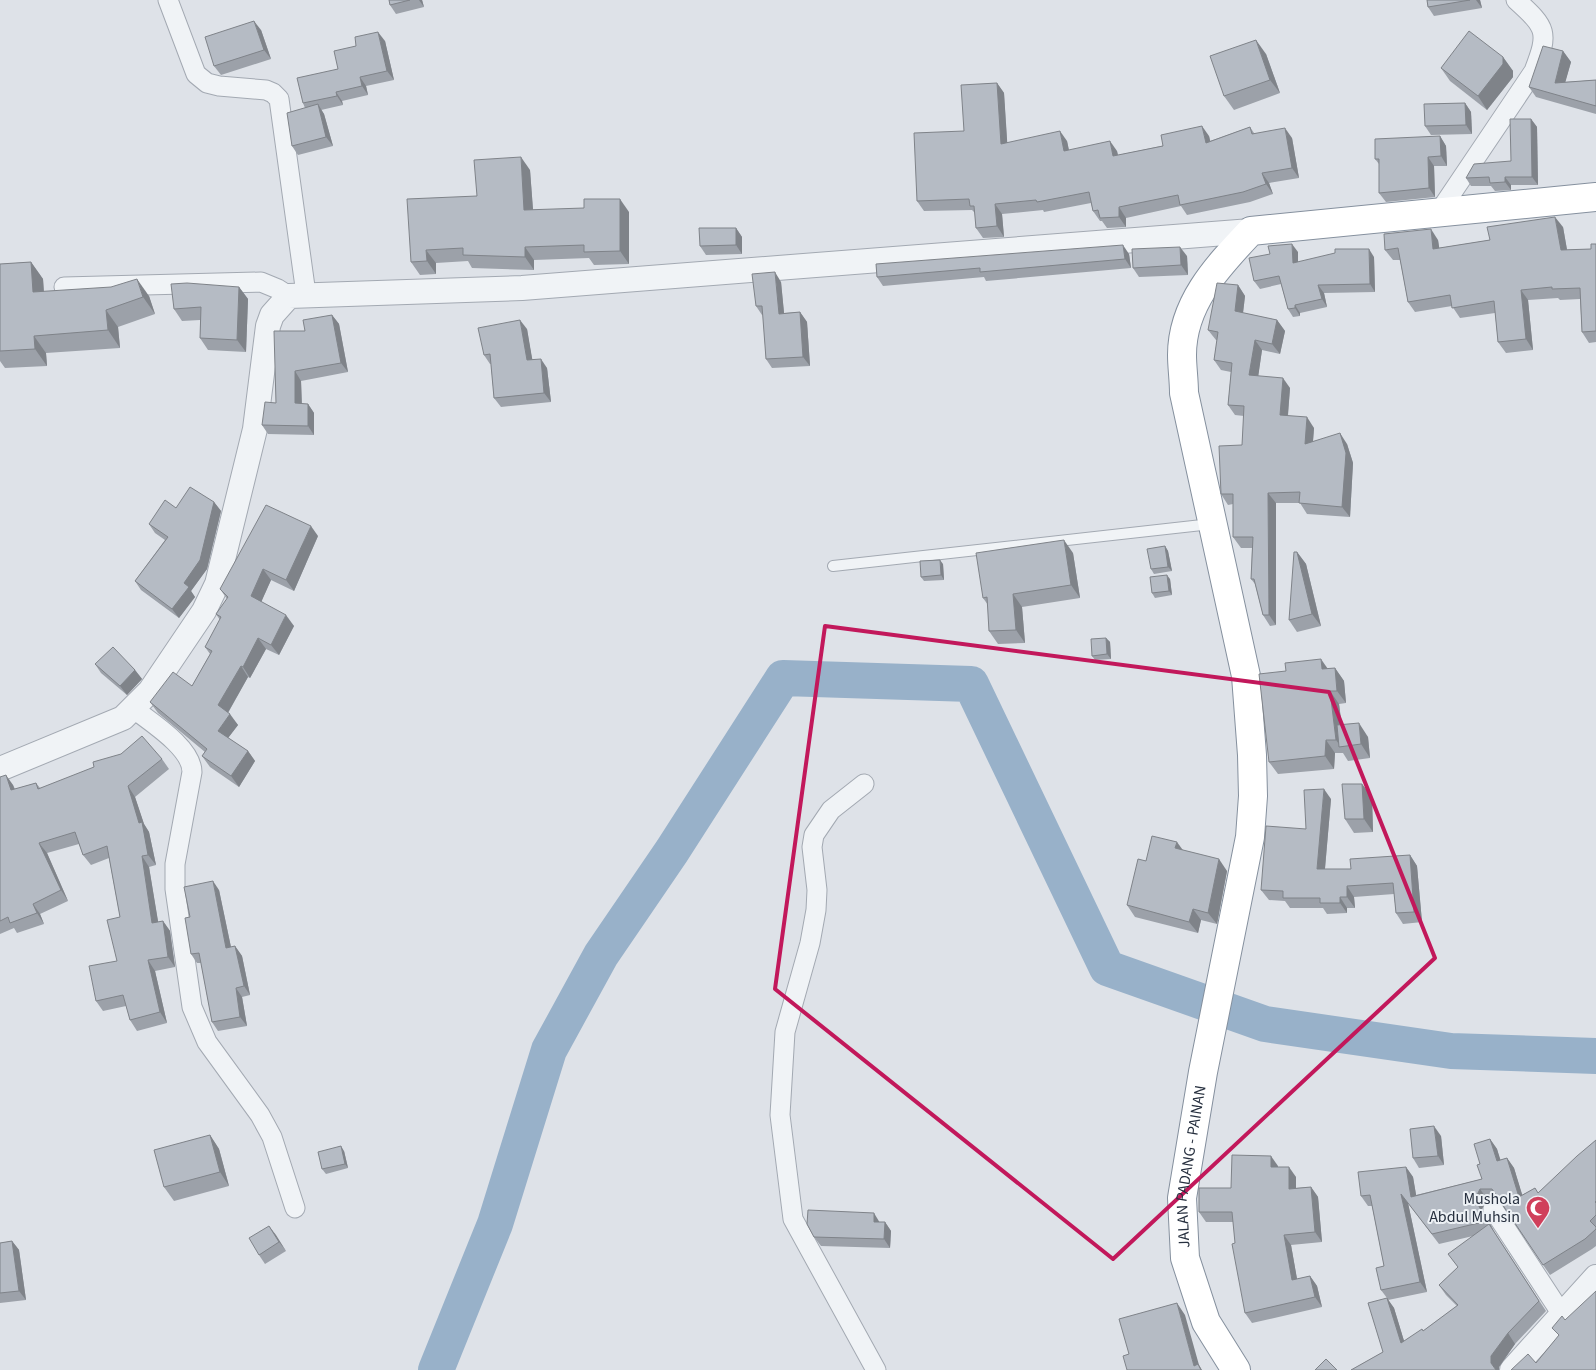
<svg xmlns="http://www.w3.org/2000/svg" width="1596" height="1370" font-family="'Source Sans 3',sans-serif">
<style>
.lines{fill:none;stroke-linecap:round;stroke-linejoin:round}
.river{stroke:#98b1c9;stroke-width:36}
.service-casing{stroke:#a3a9b2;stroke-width:12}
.minor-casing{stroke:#a3a9b2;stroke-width:21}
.tertiary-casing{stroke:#a3a9b2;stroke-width:26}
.trunk-casing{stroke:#85909e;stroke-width:30}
.service{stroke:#f0f3f6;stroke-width:10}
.minor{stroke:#f0f3f6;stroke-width:19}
.tertiary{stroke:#f0f3f6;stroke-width:24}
.trunk{stroke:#fff;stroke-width:28}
.wall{fill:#9ca1a9;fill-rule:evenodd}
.shaded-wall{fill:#7f8389}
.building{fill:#b5bbc4;stroke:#7f8389}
.marked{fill:none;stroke:#c2185b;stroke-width:4;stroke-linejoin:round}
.labels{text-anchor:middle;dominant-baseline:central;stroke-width:4;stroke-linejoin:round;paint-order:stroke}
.street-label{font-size:16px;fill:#27303f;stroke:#edf1f5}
.poi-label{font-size:16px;fill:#27303f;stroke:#edf1f5;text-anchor:end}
</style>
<rect width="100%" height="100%" fill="#dee2e8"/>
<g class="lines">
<polyline class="river" points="436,1370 495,1224 549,1050 601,955 672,851 783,678 971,684 1107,968 1265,1024 1451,1051 1596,1056"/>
<defs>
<polyline id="service" points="833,566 1211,524"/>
<g id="minor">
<polyline points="168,0 196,74 207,83 219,86 266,90 273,93 279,99 306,294"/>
<path d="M 1439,212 L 1534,71 C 1549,32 1547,28 1516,0"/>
<polyline points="64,287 261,282 278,289 289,296"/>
<path d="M 134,709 C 152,723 192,748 192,772 L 175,864 L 175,889 L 192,1007 L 207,1042 L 260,1115 L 272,1137 L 295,1208"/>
<polyline points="864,784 831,810 814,835 812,847 817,890 816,910 810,943 785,1032 780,1115 793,1219 876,1370"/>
<polyline points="1493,1209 1563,1316"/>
</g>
<g id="tertiary">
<polyline points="0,769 123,718 150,691 204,611 217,584 255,429 268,326 272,315 289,296 522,288 1251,231"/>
<polyline points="1512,1370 1596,1277"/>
</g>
<g id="trunk">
<path id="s1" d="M 1236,1370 L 1206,1322 L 1185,1258 L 1182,1198 L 1203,1072 L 1250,837 L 1253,796 L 1252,755 L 1246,676 L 1184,393 C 1184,380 1182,367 1182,355 C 1182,303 1218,266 1251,231 L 1596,197"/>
</g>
</defs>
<use href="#service" class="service-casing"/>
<use href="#minor" class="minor-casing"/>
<use href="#tertiary" class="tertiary-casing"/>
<use href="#trunk" class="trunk-casing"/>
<use href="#service" class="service"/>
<use href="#minor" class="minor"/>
<use href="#tertiary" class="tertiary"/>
<use href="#trunk" class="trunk"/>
</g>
<g class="wall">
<polygon points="389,0 422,0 424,7 396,14 390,5"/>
<polygon points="1427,0 1480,0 1482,8 1434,16 1428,7"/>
<polygon points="261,30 271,59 221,75 214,66"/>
<polygon points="385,41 394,80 366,86 368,95 342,101 343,105 321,110 324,114 333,146 298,155 292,146 305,108 303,103 338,69"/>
<polygon points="1563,51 1571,62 1565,82 1596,80 1596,114 1536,97 1529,87"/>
<polygon points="1266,54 1280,93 1234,110 1224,96"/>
<polygon points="1503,57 1513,71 1513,77 1487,110 1450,81 1441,68"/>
<polygon points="997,83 1004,93 1007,143 1067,141 1069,150 1117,151 1118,155 1209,136 1210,141 1250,127 1254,133 1292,138 1299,178 1269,183 1273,194 1250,202 1187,215 1181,206 1126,218 1126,227 1107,228 1102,221 1100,221 1093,211 1091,203 1044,212 1043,210 1002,214 1004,237 983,238 976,228 975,213 972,210 924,211 917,201 964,131"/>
<polygon points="1465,103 1471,112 1472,134 1431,135 1425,126"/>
<polygon points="1531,119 1537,127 1538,185 1511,185 1511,190 1495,191 1491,186 1471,186 1466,178 1511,161"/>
<polygon points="1440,136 1446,146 1447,166 1434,166 1435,197 1386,202 1379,193 1379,164 1375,159"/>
<polygon points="530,170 533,210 629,212 629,264 594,265 589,258 534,260 534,270 472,268 468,261 436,263 436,274 420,275 411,262 477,196"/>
<polygon points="1563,227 1567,250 1591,249 1596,244 1596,342 1589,343 1582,332 1580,299 1560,300 1558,298 1528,300 1533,350 1506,353 1498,342 1495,313 1460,318 1452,306 1415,312 1408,302 1400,260 1393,260 1385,250 1438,240 1439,248 1490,240"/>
<polygon points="736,228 742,237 742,254 706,255 700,246"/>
<polygon points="1298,252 1298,262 1374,257 1375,292 1324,293 1327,307 1300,313 1300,316 1293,317 1288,309 1281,284 1260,289 1254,281"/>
<polygon points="1129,254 1131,268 986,281 984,277 883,286 877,277 876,264"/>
<polygon points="1187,256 1188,275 1139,277 1133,268"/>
<polygon points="31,262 43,279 44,292 149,296 155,314 118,327 120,348 46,353 47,366 5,368 0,361 0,264"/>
<polygon points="781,282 784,313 800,312 807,322 810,366 772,368 766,359 763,315 762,315 756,306"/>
<polygon points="1238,285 1245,296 1243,313 1277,320 1285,331 1280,354 1262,350 1258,376 1290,388 1288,416 1314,428 1313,441 1347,444 1353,463 1350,517 1307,514 1300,503 1276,503 1276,625 1270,626 1263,615 1255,584 1251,579 1252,548 1241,548 1233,537 1233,504 1228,505 1221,494 1242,445 1244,416 1235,415 1228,405 1231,372 1221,370 1214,360 1217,340 1216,340 1208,330"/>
<polygon points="239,287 248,299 246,352 208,350 200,338 200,320 182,321 174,309"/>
<polygon points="332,315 339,324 348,372 301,381 302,404 308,404 314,413 314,435 268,434 262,425 276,403 305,331"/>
<polygon points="527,329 532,360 547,368 551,402 501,407 494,398 491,364 490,364 484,355"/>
<polygon points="214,502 221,511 207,569 191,591 195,597 179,618 141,590 135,581 165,540 155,533 149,524 176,508"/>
<polygon points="318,536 294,591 271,580 261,602 294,626 279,655 266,649 250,678 248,677 228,713 238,725 228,738 248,751 255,761 239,787 210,767 202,756 205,752 158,713 150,702 192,686 210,654 205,647 220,620 216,614 227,599 220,589"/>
<polygon points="1165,546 1168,551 1172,571 1154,574 1151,569"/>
<polygon points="1297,552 1306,564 1321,626 1297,632 1289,620"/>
<polygon points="1073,553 1080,598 1022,607 1025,643 998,644 989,631 988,605 983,598"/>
<polygon points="943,564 944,580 924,581 921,577"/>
<polygon points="1170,579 1172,595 1155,598 1152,593"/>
<polygon points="1106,638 1110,642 1111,659 1095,660 1092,656"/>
<polygon points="95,664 135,670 142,679 127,695 101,673"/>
<polygon points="1335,668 1344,681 1346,703 1339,704 1342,725 1368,737 1370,758 1348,761 1343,753 1335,753 1334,769 1278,774 1269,762 1327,669"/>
<polygon points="162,759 169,769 135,797 144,824 149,832 156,865 149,867 158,922 163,921 170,931 175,967 155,971 167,1023 137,1031 130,1020 126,1006 103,1011 96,1001 117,961 120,917 109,858 91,865 83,855 79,844 47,853 68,901 40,914 44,924 17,933 14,928 0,934 0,777 13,785 15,789 36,783 40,788"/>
<polygon points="1362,784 1372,797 1373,832 1354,833 1345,819"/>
<polygon points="1331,799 1325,869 1351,869 1410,855 1417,866 1422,922 1403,924 1396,913 1394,894 1354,897 1355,908 1347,908 1347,913 1327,914 1323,908 1290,908 1285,901 1269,900 1261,890 1306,829"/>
<polygon points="1182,850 1227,871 1217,924 1201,920 1198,933 1135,917 1127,905 1146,861"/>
<polygon points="219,890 231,947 235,946 242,956 250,995 242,997 247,1026 218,1031 212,1022 201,963 197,963 191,954 190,917"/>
<polygon points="210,1135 219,1149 229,1186 174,1201 164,1187"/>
<polygon points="1441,1136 1444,1165 1419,1168 1413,1158"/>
<path d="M 1490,1139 L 1497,1149 L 1500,1160 L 1507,1158 L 1514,1168 L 1522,1195 L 1535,1188 L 1538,1193 L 1596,1140 L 1596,1246 L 1592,1249 L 1550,1275 L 1498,1199 L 1487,1199 L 1482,1209 L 1494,1231 L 1546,1311 L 1515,1344 L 1499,1367 L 1499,1370 L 1351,1370 L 1383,1352 L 1387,1298 L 1381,1290 L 1384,1266 L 1372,1206 L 1368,1206 L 1361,1196 L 1406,1167 L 1413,1177 L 1416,1195 L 1482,1179 L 1480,1164 ZM 1408,1203 L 1439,1244 L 1473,1236 L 1448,1254 L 1458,1267 L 1439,1285 L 1446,1295 L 1457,1306 L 1423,1331 L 1404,1341 L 1394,1308 L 1388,1300 L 1427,1292 Z"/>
<polygon points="344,1151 348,1168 326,1174 322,1169"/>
<polygon points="1278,1166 1278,1167 1296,1177 1296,1188 1311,1187 1318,1197 1322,1242 1291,1245 1297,1279 1310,1276 1317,1286 1322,1307 1252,1323 1245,1313 1233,1222 1206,1222 1199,1212 1231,1188"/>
<polygon points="880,1222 885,1222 891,1231 890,1248 821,1246 814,1237"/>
<polygon points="269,1226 286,1251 265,1264 259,1255"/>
<polygon points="12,1241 19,1250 26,1300 0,1303 0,1243"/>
</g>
<g class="shaded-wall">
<polygon points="419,0 422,0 424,7"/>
<polygon points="1476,0 1480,0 1482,8"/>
<polygon points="254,21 261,30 271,59 264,50"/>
<polygon points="378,32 385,41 394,80 387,71"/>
<polygon points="1256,40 1266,54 1280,93 1270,80"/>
<polygon points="1563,51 1571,62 1562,94 1555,83"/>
<polygon points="1503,57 1513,71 1513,77 1487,110 1478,96"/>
<polygon points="360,77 366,86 368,95 362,86"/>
<polygon points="997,83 1004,93 1008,154 1001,144"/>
<polygon points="336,92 342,101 343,105 337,96"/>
<polygon points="1465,103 1471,112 1472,134 1466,125"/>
<polygon points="318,104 324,114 333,146 326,137"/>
<polygon points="1531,119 1537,127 1538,185 1532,177"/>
<polygon points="1202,126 1209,136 1213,153 1206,143"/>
<polygon points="1285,128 1292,138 1299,178 1292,168"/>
<polygon points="1060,131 1067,141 1071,161 1064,151"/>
<polygon points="1440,136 1446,146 1447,166 1441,156"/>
<polygon points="1110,141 1117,151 1120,166 1113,156"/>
<polygon points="521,157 530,170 534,223 524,210"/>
<polygon points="1428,157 1434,166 1435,197 1429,188"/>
<polygon points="1262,173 1269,183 1273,194 1266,184"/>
<polygon points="1505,177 1511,185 1511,190 1505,182"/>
<polygon points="620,199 629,212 629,264 620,251"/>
<polygon points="995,204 1002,214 1004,237 997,226"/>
<polygon points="1119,207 1126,218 1126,227 1119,217"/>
<polygon points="1555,217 1563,227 1569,261 1561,250"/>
<polygon points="736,228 742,237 742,254 736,245"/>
<polygon points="1431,229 1438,240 1441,259 1433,249"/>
<polygon points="1292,244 1298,252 1298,271 1293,263"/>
<polygon points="1123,245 1129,254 1131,268 1125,259"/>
<polygon points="525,247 534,260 534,270 525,257"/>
<polygon points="1180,247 1187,256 1188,275 1181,265"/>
<polygon points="1369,249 1374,257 1375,292 1370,284"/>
<polygon points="426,250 436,263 436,274 427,261"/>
<polygon points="31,262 43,279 45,310 33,292"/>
<polygon points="775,272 781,282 785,323 779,314"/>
<polygon points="137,279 149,296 155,314 143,297"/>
<polygon points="1238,285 1245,296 1242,321 1235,311"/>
<polygon points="1318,285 1324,293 1327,307 1322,299"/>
<polygon points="239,287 248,299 246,352 237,340"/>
<polygon points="1521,290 1528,300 1533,350 1526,339"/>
<polygon points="1295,305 1300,313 1300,316 1295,308"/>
<polygon points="106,310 118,327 120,348 108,330"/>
<polygon points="800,312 807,322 810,366 803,357"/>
<polygon points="332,315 339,324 348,372 341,363"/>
<polygon points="520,320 527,329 534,369 527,360"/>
<polygon points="1277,320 1285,331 1280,354 1272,344"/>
<polygon points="34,336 46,353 47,366 35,349"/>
<polygon points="1255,340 1262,350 1257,385 1249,375"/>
<polygon points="541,359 547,368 551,402 544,393"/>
<polygon points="295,371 301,381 302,412 295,403"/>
<polygon points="1283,378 1290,388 1287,425 1280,415"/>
<polygon points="308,404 314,413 314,435 308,426"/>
<polygon points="1307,417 1314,428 1312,454 1305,444"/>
<polygon points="1340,433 1347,444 1353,463 1350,517 1342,507"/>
<polygon points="1268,493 1276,503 1276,625 1269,615"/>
<polygon points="214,502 221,511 207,569 191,591 195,597 179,618 172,609 184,583"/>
<polygon points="311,526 318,536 294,591 286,580"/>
<polygon points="1064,540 1073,553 1080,598 1071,585"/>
<polygon points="1165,546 1168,551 1172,571 1168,567"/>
<polygon points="1297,552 1306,564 1321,626 1312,614"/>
<polygon points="940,560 943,564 944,580 941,575"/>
<polygon points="263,569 271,580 259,607 251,596"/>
<polygon points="1167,575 1170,579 1172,595 1169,591"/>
<polygon points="1013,594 1022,607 1025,643 1016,630"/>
<polygon points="286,615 294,626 279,655 271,645"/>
<polygon points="258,638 266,649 250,678 243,667"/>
<polygon points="1106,638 1110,642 1111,659 1107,654"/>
<polygon points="1321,659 1330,672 1322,669"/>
<polygon points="241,666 248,677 226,716 218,705"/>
<polygon points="1335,668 1344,681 1346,703 1337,691"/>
<polygon points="135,670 142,679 127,695 120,686"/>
<polygon points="1330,691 1339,704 1344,747 1341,747 1336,740"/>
<polygon points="230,714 238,725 225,742 218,731"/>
<polygon points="1359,723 1368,737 1370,758 1361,744"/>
<polygon points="1326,740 1335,753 1334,769 1325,756"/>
<polygon points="248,751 255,761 239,787 231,776"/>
<polygon points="6,775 13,785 18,800 11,790"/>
<polygon points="1362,784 1372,797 1373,832 1364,819"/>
<polygon points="128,786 135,797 144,824 149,832 156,865 148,855"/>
<polygon points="1324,789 1331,799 1324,879 1317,869"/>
<polygon points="1177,842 1185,853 1175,848"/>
<polygon points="39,843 47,853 68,901 61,890"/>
<polygon points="1410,855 1417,866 1422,922 1414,912"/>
<polygon points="142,856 149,867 160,933 152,923"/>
<polygon points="1219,859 1227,871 1217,924 1208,913"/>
<polygon points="213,881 219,890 233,957 226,948"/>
<polygon points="1347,886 1354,897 1355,908 1347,897"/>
<polygon points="1340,897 1347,908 1347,913 1340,903"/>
<polygon points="33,904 40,914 44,924 37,913"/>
<polygon points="1193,909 1201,920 1198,933 1189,922"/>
<polygon points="163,921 170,931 175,967 168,957"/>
<polygon points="235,946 242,956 250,995 244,986"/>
<polygon points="148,960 155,971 167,1023 160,1012"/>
<polygon points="236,988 242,997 247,1026 240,1017"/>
<polygon points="1434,1126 1441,1136 1444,1165 1438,1156"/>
<polygon points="210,1135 219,1149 229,1186 220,1172"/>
<polygon points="1490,1139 1497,1149 1504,1171 1497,1161"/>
<polygon points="341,1146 344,1151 348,1168 345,1164"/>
<polygon points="1271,1156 1278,1166 1278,1177 1271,1167"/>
<polygon points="1507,1158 1514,1168 1526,1207 1519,1197"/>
<polygon points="1289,1167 1296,1177 1296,1198 1289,1189"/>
<polygon points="1406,1167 1413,1177 1418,1206 1411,1197"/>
<polygon points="1311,1187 1318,1197 1322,1242 1315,1232"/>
<polygon points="1480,1189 1487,1199 1482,1209 1494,1231 1487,1221 1475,1199"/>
<polygon points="1401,1194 1408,1203 1427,1292 1420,1282"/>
<polygon points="874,1213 880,1223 874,1222"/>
<polygon points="885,1222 891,1231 890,1248 884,1239"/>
<polygon points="269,1226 276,1235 286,1251 279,1242"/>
<polygon points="1284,1235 1291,1245 1299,1290 1292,1280"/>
<polygon points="12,1241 19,1250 26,1300 19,1291"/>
<polygon points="1310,1276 1317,1286 1322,1307 1315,1297"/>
<polygon points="1387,1298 1394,1308 1408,1354 1401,1343"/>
<polygon points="1177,1303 1185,1315 1199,1365 1202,1370 1201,1370 1194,1366"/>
<polygon points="1508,1333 1515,1344 1499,1367 1499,1370 1496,1370 1491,1363 1491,1356"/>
</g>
<g class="building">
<polygon points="389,0 410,0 390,5"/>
<polygon points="1427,0 1470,0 1428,7"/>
<polygon points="254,21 264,50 214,66 205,37"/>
<polygon points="1469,31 1503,57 1503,64 1478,96 1441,68"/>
<polygon points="378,32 387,71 360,77 362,86 336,92 337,96 303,103 297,78 338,69 334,51 356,46 355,37"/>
<polygon points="1256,40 1270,80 1224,96 1210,56"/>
<polygon points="1543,46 1563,51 1555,83 1596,80 1596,106 1529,87"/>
<polygon points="997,83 1001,144 1060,131 1064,151 1110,141 1113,156 1163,146 1161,135 1202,126 1206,143 1250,127 1252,134 1285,128 1292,168 1262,173 1266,184 1243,192 1180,205 1178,195 1119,207 1119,217 1100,218 1098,210 1093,211 1089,192 1037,202 1036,200 995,204 997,226 976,228 974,206 970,206 969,199 917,201 914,133 964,131 961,85"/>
<polygon points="1465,103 1466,125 1425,126 1424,104"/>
<polygon points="318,104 326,137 292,146 287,113"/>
<polygon points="1510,119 1531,119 1532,177 1505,177 1505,182 1490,183 1489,177 1466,178 1474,164 1511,161"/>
<polygon points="1440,136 1441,156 1428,157 1429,188 1379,193 1379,159 1375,159 1375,139"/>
<polygon points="521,157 524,210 584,208 584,199 620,199 620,251 584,252 584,245 525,247 525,257 463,255 463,248 426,250 427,261 411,262 407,199 477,196 474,160"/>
<polygon points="1555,217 1561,250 1591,249 1591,244 1596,244 1596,331 1582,332 1580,288 1552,289 1552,287 1521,290 1526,339 1498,342 1494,301 1452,308 1450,295 1408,302 1398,248 1385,250 1384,234 1431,229 1433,249 1490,240 1487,227"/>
<polygon points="699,228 736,228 736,245 700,246"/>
<polygon points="1292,244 1293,263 1335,253 1335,249 1369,249 1370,284 1318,285 1322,299 1295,305 1295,308 1288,309 1279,276 1254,281 1249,258 1270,254 1268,246"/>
<polygon points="1123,245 1125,259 980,272 980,268 877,277 876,264"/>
<polygon points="1180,247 1181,265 1133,268 1132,249"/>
<polygon points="31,262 33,292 111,287 137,279 143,297 106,310 108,330 34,336 35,349 0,351 0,264"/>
<polygon points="775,272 779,314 800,312 803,357 766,359 762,306 756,306 752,274"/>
<polygon points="187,283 239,287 237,340 200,338 201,307 174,309 171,284"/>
<polygon points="1217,283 1238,285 1235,311 1277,320 1272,344 1255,340 1249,375 1283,378 1280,415 1307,417 1305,444 1340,433 1346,453 1342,507 1299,503 1300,492 1268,493 1269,615 1263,615 1254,579 1251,579 1253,537 1233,537 1233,494 1221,494 1219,446 1242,445 1244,406 1228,405 1232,363 1214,360 1218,332 1208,330"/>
<polygon points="332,315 341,363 295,371 295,403 308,404 308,426 262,425 265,402 276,403 274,331 305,331 303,320"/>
<polygon points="520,320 527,360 541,359 544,393 494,398 490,354 484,355 478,328"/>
<polygon points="190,487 214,502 200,560 184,583 189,587 172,609 135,581 168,537 149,524 165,500 176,508"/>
<polygon points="266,505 311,526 286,580 263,569 251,596 286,615 271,645 258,638 243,667 241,666 218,705 230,714 218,731 248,751 231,776 202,756 207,749 150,702 173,672 192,686 212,651 205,647 221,617 216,614 228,597 220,589"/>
<polygon points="1064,540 1071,585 1013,594 1016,630 989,631 987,597 983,598 976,553"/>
<polygon points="1165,546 1168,567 1151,569 1147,549"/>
<polygon points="1294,552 1297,552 1312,614 1289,620"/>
<polygon points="940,560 941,575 921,577 920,561"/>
<polygon points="1167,575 1169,591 1152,593 1150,577"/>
<polygon points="1106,638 1107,654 1092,656 1091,639"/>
<polygon points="113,647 135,670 120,686 95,664"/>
<polygon points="1321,659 1322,669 1335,668 1337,691 1330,691 1336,740 1326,740 1325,756 1269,762 1259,674 1286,671 1285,663"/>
<polygon points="1359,723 1361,744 1339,747 1337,725"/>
<polygon points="142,736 162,759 128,786 139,823 142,822 148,855 142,856 152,923 163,921 168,957 148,960 160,1012 130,1020 123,995 96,1001 89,966 117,961 107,920 120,917 107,846 83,855 75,832 39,843 61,890 33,904 37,913 10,923 8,917 0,921 0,777 6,775 11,790 36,783 38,789 94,767 93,762 121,754"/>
<polygon points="1342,784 1362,784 1364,819 1345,819"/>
<polygon points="1324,789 1317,869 1351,869 1350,859 1410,855 1414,912 1396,913 1393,883 1347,886 1347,897 1340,897 1340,903 1320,903 1320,898 1283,898 1283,891 1261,890 1266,826 1306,829 1304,790"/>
<polygon points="1152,836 1177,842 1175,848 1219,859 1208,913 1193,909 1189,922 1127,905 1138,859 1146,861"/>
<polygon points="213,881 226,948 235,946 244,986 236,988 240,1017 212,1022 199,953 191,954 185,918 190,917 184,887"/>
<polygon points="1434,1126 1438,1156 1413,1158 1410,1129"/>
<polygon points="210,1135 220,1172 164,1187 154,1150"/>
<polygon points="1490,1139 1497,1161 1507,1158 1519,1197 1535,1188 1538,1193 1577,1156 1596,1140 1596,1201 1595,1202 1596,1203 1596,1215 1590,1221 1596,1227 1596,1229 1585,1239 1543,1265 1492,1189 1480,1189 1475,1199 1487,1221 1432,1234 1401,1194 1420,1282 1381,1290 1376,1268 1384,1266 1370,1195 1361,1196 1358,1172 1406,1167 1411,1197 1482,1179 1477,1165 1480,1164 1474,1144"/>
<polygon points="341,1146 345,1164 322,1169 318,1152"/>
<polygon points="1232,1155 1271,1156 1271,1167 1289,1167 1289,1189 1311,1187 1315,1232 1284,1235 1292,1280 1310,1276 1315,1297 1245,1313 1232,1244 1235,1243 1232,1212 1199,1212 1199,1188 1231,1188"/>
<polygon points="808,1210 874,1213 874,1222 885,1222 884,1239 814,1237 807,1224"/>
<polygon points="1489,1224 1539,1301 1508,1333 1491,1356 1491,1363 1496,1370 1351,1370 1383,1352 1368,1303 1387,1298 1401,1343 1422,1329 1423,1331 1458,1305 1439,1285 1458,1267 1448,1254"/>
<polygon points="269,1226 279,1242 259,1255 249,1238"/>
<polygon points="12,1241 19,1291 0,1293 0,1243"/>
<polygon points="1596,1291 1596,1370 1511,1370 1528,1354 1536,1363 1559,1335 1552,1328 1562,1316 1565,1320"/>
<polygon points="1177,1303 1194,1366 1198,1364 1201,1370 1127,1370 1123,1356 1129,1354 1119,1319"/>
<polygon points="1326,1359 1337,1370 1315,1370"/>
</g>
<path class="marked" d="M 825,626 L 1329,692 L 1435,958 L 1113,1259 L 775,989 Z"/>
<defs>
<symbol id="mosque-pin" viewBox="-11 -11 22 30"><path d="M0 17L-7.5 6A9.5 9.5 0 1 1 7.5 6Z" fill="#d0405b" stroke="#edf1f5"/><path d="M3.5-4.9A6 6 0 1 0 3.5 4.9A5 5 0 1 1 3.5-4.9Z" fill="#fff"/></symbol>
</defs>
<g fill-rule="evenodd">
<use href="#mosque-pin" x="1524" y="1194" width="28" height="38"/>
</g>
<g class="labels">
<g class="street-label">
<text stroke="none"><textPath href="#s1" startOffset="216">JALAN PADANG - PAINAN</textPath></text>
</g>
<g class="poi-label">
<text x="1520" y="1199">Mushola<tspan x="1520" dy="18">Abdul Muhsin</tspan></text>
</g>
</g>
</svg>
